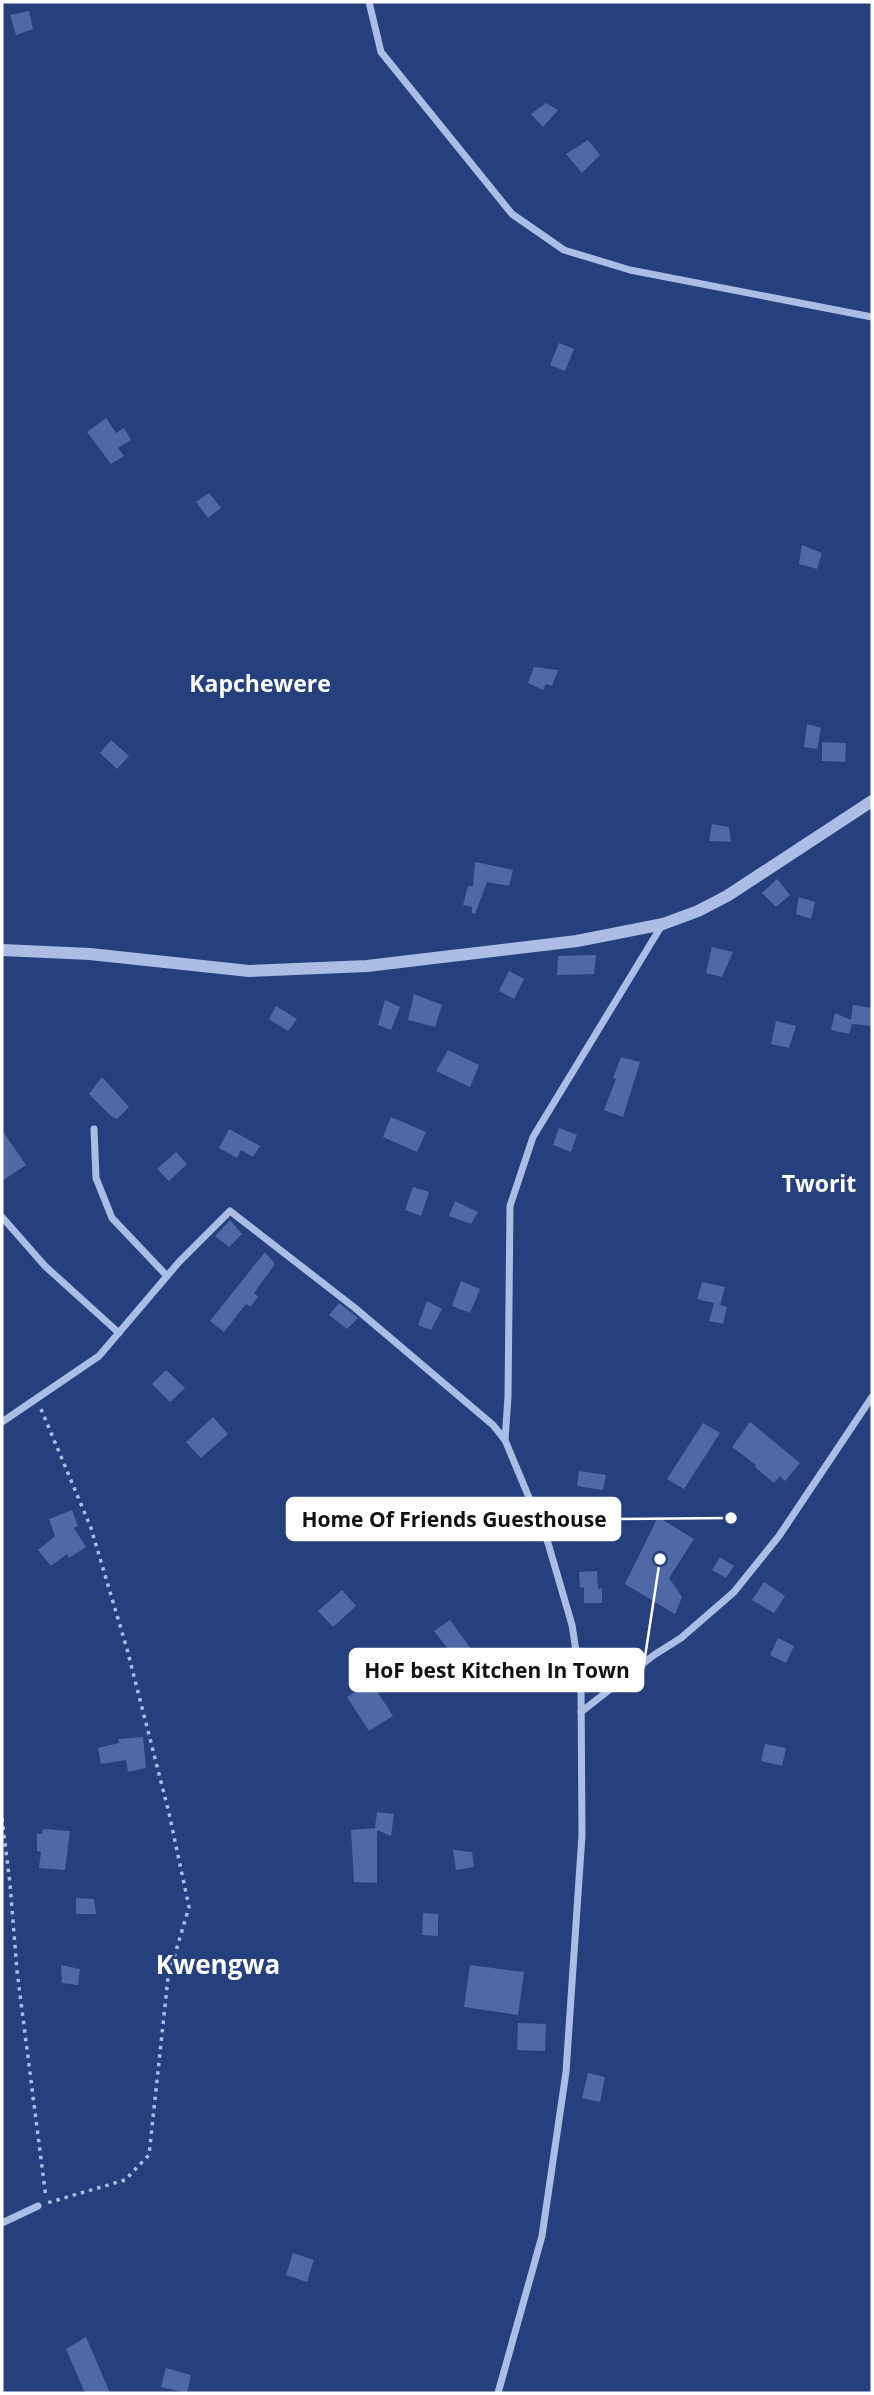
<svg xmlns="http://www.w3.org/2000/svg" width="874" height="2395" font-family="'Open Sans',sans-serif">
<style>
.building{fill:#4e69a6}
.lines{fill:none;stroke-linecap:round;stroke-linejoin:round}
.path{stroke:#abbde5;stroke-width:3.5;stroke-dasharray:3.5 5;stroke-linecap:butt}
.minor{stroke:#abbde5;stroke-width:7}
.tertiary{stroke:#abbde5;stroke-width:12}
.labels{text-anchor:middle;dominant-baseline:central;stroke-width:5;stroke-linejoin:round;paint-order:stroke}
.quarter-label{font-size:23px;font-weight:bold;fill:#fff;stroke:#26407e}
.district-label{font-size:26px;font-weight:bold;fill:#fff;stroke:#26407e}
.leader{fill:none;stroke:#fff;stroke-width:2.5}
.callout-dot{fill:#fff;stroke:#26407e;stroke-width:2.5}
.callout{fill:#fff;stroke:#fff;stroke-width:2.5}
.callout-label{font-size:21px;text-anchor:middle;font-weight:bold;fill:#111}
</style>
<rect width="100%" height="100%" fill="#26407e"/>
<g class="building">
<polygon points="29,11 33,29 16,35 10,15"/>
<polygon points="546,103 558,110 543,127 531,114"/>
<polygon points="588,140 600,155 582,173 566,154"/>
<polygon points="559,343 574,349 565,371 550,365"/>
<polygon points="106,418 116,433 124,428 131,440 118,448 124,456 111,464 87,432"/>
<polygon points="209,493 221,508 208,518 196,502"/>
<polygon points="802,545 822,553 817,569 799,564"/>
<polygon points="534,667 558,670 552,686 546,684 543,690 528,683"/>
<polygon points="807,724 821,728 817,749 804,747"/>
<polygon points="111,740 129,756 117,769 100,753"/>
<polygon points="822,742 846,743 845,762 822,761"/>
<polygon points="712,824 729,827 731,842 709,841"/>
<polygon points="475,862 513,870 509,886 487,882 475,914 472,913 472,907 463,905 468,886 473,886"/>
<polygon points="777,879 790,895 776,907 762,893"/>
<polygon points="799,897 815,902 811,919 796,914"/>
<polygon points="712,947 733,952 722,977 706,973"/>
<polygon points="596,955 594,974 557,975 558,956"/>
<polygon points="509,971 524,979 514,999 499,991"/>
<polygon points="414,994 442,1005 435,1027 408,1020"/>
<polygon points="385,1000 400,1007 391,1030 378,1025"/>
<polygon points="853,1005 872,1008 872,1026 852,1024 849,1034 831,1030 835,1013 851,1020"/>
<polygon points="276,1006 297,1019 288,1031 269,1019"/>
<polygon points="776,1021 796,1026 789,1048 771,1044"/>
<polygon points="448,1050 479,1065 470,1087 436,1071"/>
<polygon points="621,1057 640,1062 623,1117 604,1110 616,1079 613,1078"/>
<polygon points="102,1077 129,1107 117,1119 111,1116 89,1094"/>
<polygon points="391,1117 426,1132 417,1152 383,1137"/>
<polygon points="559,1128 577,1135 571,1152 553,1145"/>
<polygon points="229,1129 260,1146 253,1157 241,1150 237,1158 219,1148"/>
<polygon points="2,1130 26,1165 2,1181"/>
<polygon points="176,1152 187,1164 169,1181 157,1169"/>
<polygon points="413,1187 429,1192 421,1216 405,1210"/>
<polygon points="455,1201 478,1212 471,1224 449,1216"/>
<polygon points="230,1220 242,1234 229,1247 215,1236"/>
<polygon points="265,1252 275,1264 254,1293 258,1297 250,1307 246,1304 224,1332 210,1321"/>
<polygon points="461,1281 480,1289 470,1313 452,1306"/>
<polygon points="702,1282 725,1287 720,1305 727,1307 723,1324 709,1321 714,1303 697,1299"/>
<polygon points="427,1301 442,1309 431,1330 418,1325"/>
<polygon points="339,1303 358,1318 347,1329 329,1315"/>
<polygon points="166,1370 185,1388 170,1402 152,1384"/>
<polygon points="213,1417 228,1434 201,1458 186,1442"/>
<polygon points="750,1422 800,1463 785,1481 780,1476 774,1483 755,1467 756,1465 732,1447"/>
<polygon points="703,1423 720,1433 684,1489 667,1479"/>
<polygon points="579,1471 606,1475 603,1490 577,1486"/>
<polygon points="72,1510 78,1526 74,1528 86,1547 69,1558 67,1554 51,1566 38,1550 55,1536 49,1519"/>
<polygon points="658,1517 694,1539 669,1578 682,1597 675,1614 625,1584"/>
<polygon points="720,1557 734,1566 726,1578 712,1570"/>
<polygon points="597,1571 598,1589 602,1588 602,1603 584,1603 584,1587 580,1588 579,1572"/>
<polygon points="764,1582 785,1596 774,1613 752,1600"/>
<polygon points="342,1590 356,1606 333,1627 318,1611"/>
<polygon points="450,1620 474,1653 459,1663 434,1631"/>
<polygon points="778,1638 794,1646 786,1663 770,1655"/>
<polygon points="371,1682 393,1716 369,1731 347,1697"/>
<polygon points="143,1737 146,1768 128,1772 126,1760 101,1764 98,1748 119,1743 118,1739"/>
<polygon points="765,1744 786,1748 782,1766 761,1761"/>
<polygon points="377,1812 394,1814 391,1836 377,1830 377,1883 354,1882 351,1830 375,1828"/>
<polygon points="43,1829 70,1831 65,1870 39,1868 41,1852 37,1851 37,1834 42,1834"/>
<polygon points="453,1850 472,1852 474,1867 456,1870"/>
<polygon points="76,1898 94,1899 96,1914 76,1914"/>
<polygon points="423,1913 438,1914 438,1936 422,1935"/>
<polygon points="61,1965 80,1969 78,1985 62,1983"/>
<polygon points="470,1965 524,1972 518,2015 464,2007"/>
<polygon points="518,2023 546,2024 545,2051 517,2050"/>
<polygon points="588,2073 605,2077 600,2102 582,2098"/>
<polygon points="293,2253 314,2260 307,2282 286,2275"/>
<polygon points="86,2337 110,2393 85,2393 66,2349"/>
<polygon points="166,2368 191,2375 187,2393 161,2387"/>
</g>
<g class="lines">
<g class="path">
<polyline points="41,1409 91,1528 127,1649 169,1813 189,1907 168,1978 149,2155 125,2180 47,2203"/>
<polyline points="2,1818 10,1884 17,1971 46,2198"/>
</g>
<g class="minor">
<polyline points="369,2 381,52 512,214 564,250 630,270 872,317"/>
<polyline points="94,1129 96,1178 112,1218 167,1276"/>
<polyline points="2,1217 45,1266 119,1333"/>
<polyline points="2,1422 99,1356 179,1262 230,1211 355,1308 493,1425 505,1440"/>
<polyline points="581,1712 654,1655 681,1638 734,1592 779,1536 872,1397"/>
<polyline points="2,2223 38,2206"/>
<polyline points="498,2393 542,2236 566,2072 582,1835 581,1684 572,1625 548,1543 505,1440 508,1397 510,1206 533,1137 662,925"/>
</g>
<polyline class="tertiary" points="2,950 90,954 249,971 367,966 577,941 663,924 698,911 727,896 872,801"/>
</g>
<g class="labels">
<g class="quarter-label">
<text x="260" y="683">Kapchewere</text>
<text x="819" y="1183">Tworit</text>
</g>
<g class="district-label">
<text x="218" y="1964">Kwengwa</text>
</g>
</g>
<path class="leader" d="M731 1518L620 1519M660 1559L643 1670"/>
<g class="callout-dot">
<circle cx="731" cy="1518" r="7"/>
<circle cx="660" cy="1559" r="7"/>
</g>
<g class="callout">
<rect x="287" y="1498" width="333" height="42" rx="7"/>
<rect x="350" y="1649" width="293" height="42" rx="7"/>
</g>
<g class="callout-label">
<text x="454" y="1527">Home Of Friends Guesthouse</text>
<text x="497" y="1678">HoF best Kitchen In Town</text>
</g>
<rect width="874" height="2395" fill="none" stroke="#ffffff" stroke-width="7"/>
</svg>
